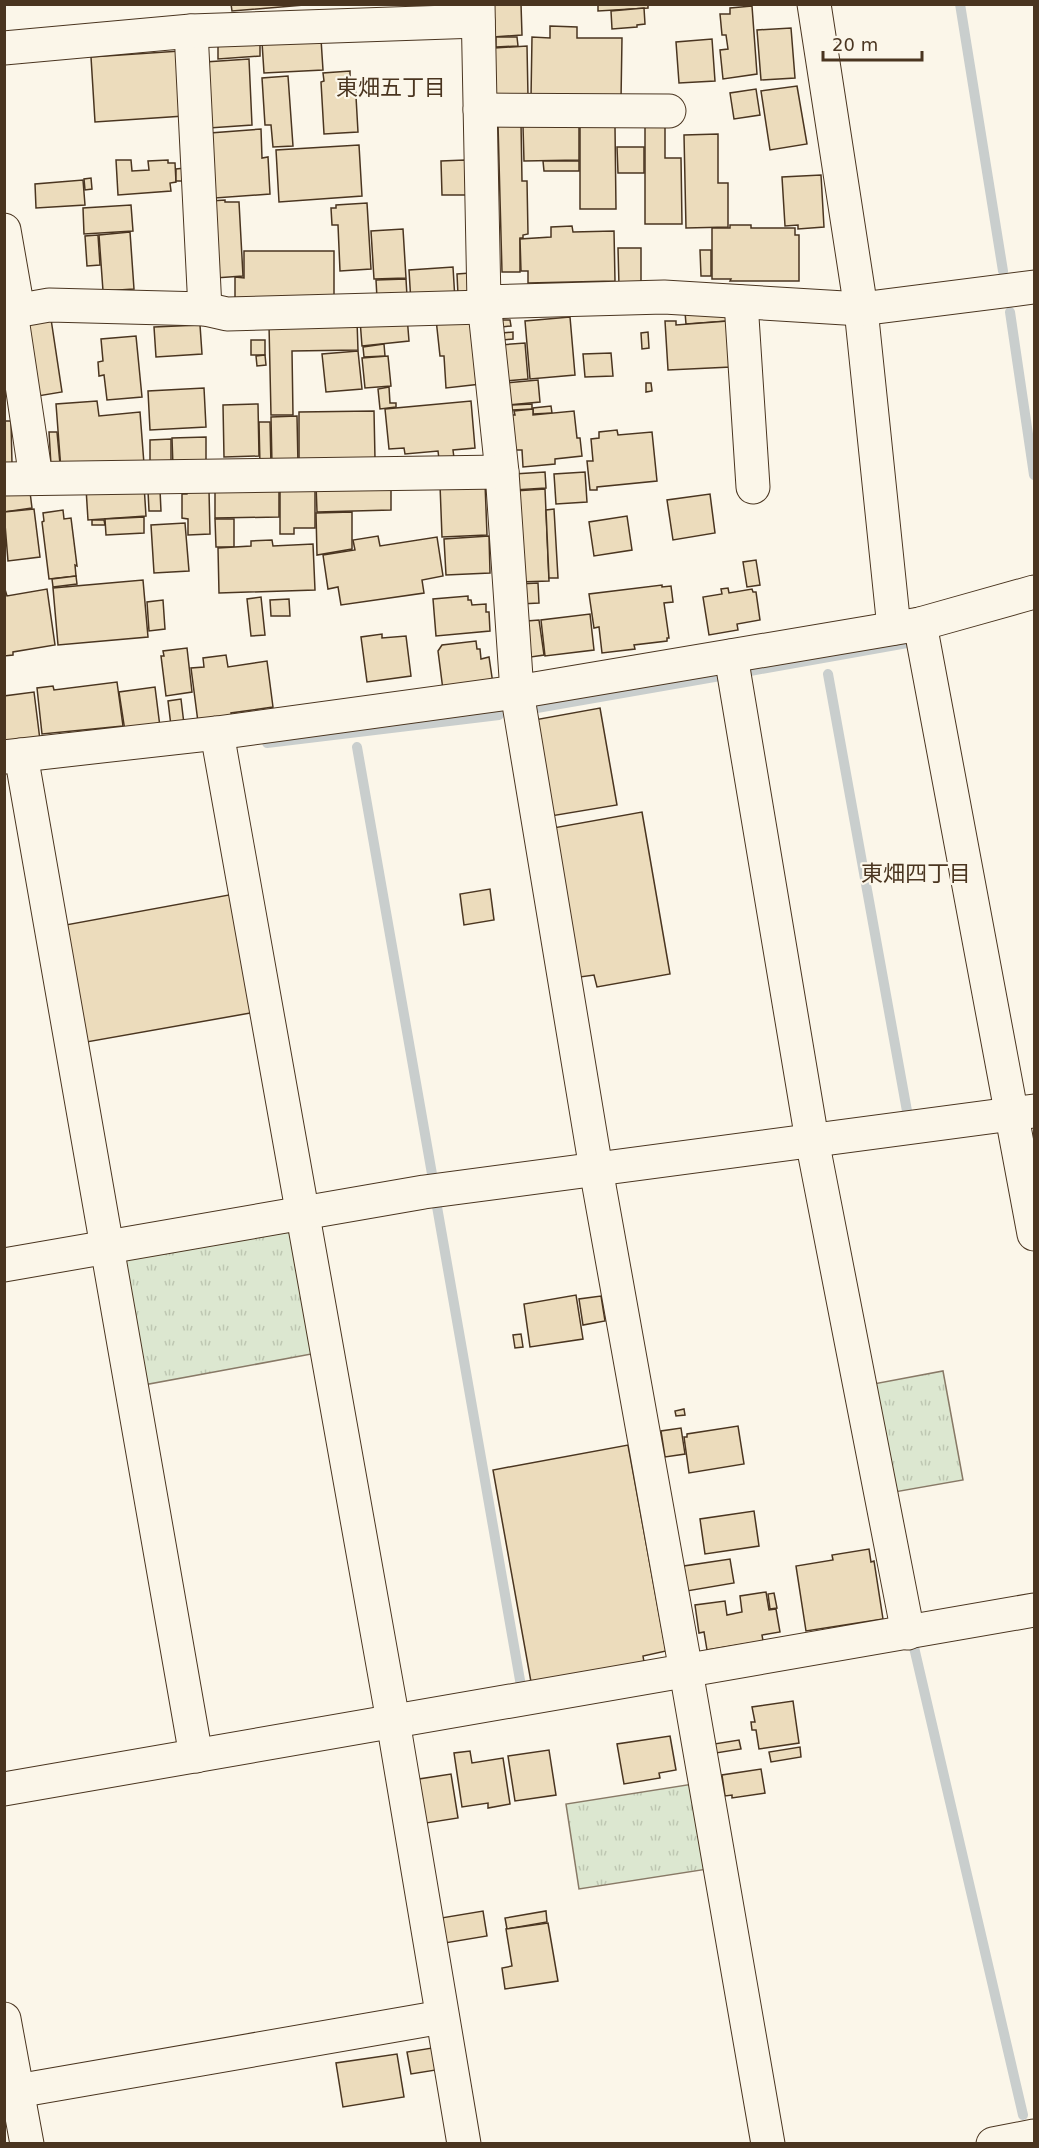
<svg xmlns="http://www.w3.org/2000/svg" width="1039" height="2148" font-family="'DejaVu Sans','Noto Sans JP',sans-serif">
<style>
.grass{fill:url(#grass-tufts);stroke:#887966;stroke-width:1.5}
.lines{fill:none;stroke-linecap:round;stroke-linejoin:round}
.stream{stroke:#c9cecd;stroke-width:10}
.building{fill:#ecdcbc;stroke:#4a3520;stroke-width:1.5}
.minor-casing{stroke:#4a3520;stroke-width:35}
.minor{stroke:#fbf6e9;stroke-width:33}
.labels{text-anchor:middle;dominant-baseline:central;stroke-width:4.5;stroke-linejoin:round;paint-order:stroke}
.neighbourhood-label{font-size:22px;fill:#4a3520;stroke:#fbf6e9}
</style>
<defs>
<pattern id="grass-tufts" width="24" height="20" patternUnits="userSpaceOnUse" patternTransform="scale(1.5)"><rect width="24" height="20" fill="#dce7d0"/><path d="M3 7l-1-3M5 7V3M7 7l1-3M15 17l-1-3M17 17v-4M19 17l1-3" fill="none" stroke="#bec7b2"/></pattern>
</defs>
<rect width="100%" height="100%" fill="#fbf6e9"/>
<g class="grass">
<polygon points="282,1228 296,1238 317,1353 138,1386 124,1253"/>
<polygon points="943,1371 963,1480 889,1493 868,1385"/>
<polygon points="693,1784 708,1869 579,1889 566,1804"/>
</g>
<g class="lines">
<g class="stream">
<polyline points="960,4 1003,271"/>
<polyline points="1010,312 1034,475"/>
<polyline points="750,671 907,643"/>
<polyline points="828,674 907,1111"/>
<polyline points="531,709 720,676"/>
<polyline points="267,743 499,715"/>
<polyline points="357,747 432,1174"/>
<polyline points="436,1201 521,1686"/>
<polyline points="913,1643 1023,2115"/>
</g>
</g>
<g class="building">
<polygon points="231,4 316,4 232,11"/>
<polygon points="492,4 521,4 522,35 493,37"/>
<polygon points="598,4 648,4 648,8 598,11"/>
<polygon points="752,6 757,74 723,79 720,50 728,49 726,35 722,35 720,14 730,14 730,8"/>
<polygon points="644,8 645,24 637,25 637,27 612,29 611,11"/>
<polygon points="550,26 577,27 577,38 622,38 621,100 531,98 532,37 550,38"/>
<polygon points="791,28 795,78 761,80 757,30"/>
<polygon points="496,37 517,37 518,46 496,47"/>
<polygon points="321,39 323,70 264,73 262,42"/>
<polygon points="712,39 715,81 679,83 676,42"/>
<polygon points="260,43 260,56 218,59 218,45"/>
<polygon points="527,46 528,97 496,98 494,48"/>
<polygon points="180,51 184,116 95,122 91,57"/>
<polygon points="249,59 252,125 209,128 205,62"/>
<polygon points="350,71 350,80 355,79 358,132 324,134 321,82 324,81 323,73"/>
<polygon points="288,76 293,146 273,147 271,125 265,125 262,78"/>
<polygon points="797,86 807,144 770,150 761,91"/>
<polygon points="756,89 760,115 734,119 730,93"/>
<polygon points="645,122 665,122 665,158 681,158 682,224 645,224"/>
<polygon points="521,123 522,181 527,181 528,234 523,235 523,238 520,238 520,272 502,272 498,124"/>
<polygon points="523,126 579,126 579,160 524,161"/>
<polygon points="580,127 615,127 616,209 580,209"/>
<polygon points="261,129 262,158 268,157 270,194 215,198 210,133"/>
<polygon points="718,134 718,183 728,183 728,227 686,228 684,135"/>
<polygon points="359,145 362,196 279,202 276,150"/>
<polygon points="617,147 644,147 644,173 618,173"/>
<polygon points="116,160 131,160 132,171 149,170 148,161 168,160 168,163 175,163 176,182 170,183 171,191 118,195"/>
<polygon points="465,160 466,195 442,195 441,161"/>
<polygon points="543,161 579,161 579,171 544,171"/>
<polygon points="185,168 186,181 176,181 176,169"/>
<polygon points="821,175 824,227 798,229 798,225 785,226 782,177"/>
<polygon points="91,178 92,189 85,190 84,179"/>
<polygon points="83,180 85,205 36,208 35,184"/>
<polygon points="225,200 225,202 239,202 243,276 215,278 211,201"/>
<polygon points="367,203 371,269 340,271 338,225 332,225 331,208 336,208 336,205"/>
<polygon points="131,205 133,231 84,234 83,208"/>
<polygon points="730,225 751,225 751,228 795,228 795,235 799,235 799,281 730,281 731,279 712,279 712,228 730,228"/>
<polygon points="572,226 573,232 614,231 615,281 528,283 528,271 521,271 520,239 551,237 551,227"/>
<polygon points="403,229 406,278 374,279 371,231"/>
<polygon points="130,232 134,289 103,291 99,235"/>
<polygon points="98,235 100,265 87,266 85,236"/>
<polygon points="618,248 641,248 641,285 619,286"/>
<polygon points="700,250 711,250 711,276 701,276"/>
<polygon points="244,251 334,251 334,303 235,299 235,277 244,278"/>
<polygon points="453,267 455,300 411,303 409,270"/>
<polygon points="470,273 471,294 458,295 457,274"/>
<polygon points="406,279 407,296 377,298 376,280"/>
<polygon points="685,312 726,313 727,321 686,324"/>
<polygon points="475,315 481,384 446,388 444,356 440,356 436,319"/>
<polygon points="407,316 409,341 362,346 360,320"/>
<polygon points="570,317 575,375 530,379 525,321"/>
<polygon points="51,319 62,392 38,396 23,324"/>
<polygon points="501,320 510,320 511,326 502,327"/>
<polygon points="357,321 358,350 292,351 293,415 271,415 269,325"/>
<polygon points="665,321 676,321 676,325 728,321 731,367 668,370"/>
<polygon points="200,325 202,354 156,357 154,327"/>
<polygon points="513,332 513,339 503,340 502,333"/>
<polygon points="648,332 649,348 642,349 641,333"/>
<polygon points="136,336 142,397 107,400 104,375 99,376 98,362 103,361 101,339"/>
<rect x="251" y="340" width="14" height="15"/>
<polygon points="525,343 528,379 504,381 500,345"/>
<polygon points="384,344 385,356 364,357 363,347"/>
<polygon points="358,351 362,389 326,392 322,354"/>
<polygon points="611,353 613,376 585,377 583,354"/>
<polygon points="265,355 266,365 257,366 256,356"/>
<polygon points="388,356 391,386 365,388 362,358"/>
<polygon points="538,380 540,402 508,405 506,383"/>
<polygon points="646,383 651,383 652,391 646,392"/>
<polygon points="389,387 390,403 396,403 396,407 380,409 378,389"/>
<polygon points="204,388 206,427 150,430 148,391"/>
<polygon points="97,401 99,416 140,412 144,464 61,470 56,404"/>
<polygon points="471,401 475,448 453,450 454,458 439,459 438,451 405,454 404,448 389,449 385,409"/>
<polygon points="258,404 259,456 224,457 223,405"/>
<polygon points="532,404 532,409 512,410 512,405"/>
<polygon points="551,406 552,413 533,414 533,408"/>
<polygon points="533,409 533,415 574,411 577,438 580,438 582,456 555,459 555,464 523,467 522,450 515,450 512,415 515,415 514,411"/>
<polygon points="374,411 375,459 299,460 299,412"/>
<polygon points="297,416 298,465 272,465 271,417"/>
<polygon points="4,421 11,421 12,464 4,464"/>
<polygon points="259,422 270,422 271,466 260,466"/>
<polygon points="617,430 618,435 652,432 657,481 597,487 597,490 590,490 587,461 593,461 591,439 599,438 599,432"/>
<polygon points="49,432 57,432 60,464 51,465"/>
<polygon points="206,437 206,466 173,467 172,438"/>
<polygon points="171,439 171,467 150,467 150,440"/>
<polygon points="545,472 546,488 514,490 514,474"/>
<polygon points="585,472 587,502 556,504 554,474"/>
<polygon points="391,480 391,510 317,512 316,484"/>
<polygon points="280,482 315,482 315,528 294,528 294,534 280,534"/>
<polygon points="485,483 487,535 442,537 440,485"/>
<polygon points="29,484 32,508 4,512 4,487"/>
<polygon points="144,485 146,516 88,520 86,488"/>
<polygon points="279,486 279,517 215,518 215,487"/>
<polygon points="545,489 549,581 519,582 514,491"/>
<polygon points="160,490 161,511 149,511 148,491"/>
<polygon points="188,490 209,490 210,534 188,535 188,519 182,518 182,494 187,494"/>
<polygon points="710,494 715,533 673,540 667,500"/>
<polygon points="34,509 40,557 8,561 4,512"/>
<polygon points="554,509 558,578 549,578 546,510"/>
<polygon points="63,510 64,519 71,518 77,566 75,565 76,576 49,579 42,522 44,521 43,513"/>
<polygon points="352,512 352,549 317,555 316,513"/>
<polygon points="627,516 632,550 594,556 589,522"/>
<polygon points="144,517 144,533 106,535 105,519"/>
<polygon points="215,519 234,519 234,547 216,547"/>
<polygon points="92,520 104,520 105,525 92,525"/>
<polygon points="185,523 189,571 154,573 151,525"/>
<polygon points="378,536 380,546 437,537 443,576 422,580 424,593 341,605 338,587 328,589 323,555 355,550 353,540"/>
<polygon points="489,536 490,573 446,575 444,539"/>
<polygon points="272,540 273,546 313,544 315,590 219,593 218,548 251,546 251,541"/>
<polygon points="756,560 760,585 747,587 743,562"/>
<polygon points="76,576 77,584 53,587 52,579"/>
<polygon points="143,580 148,637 58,645 53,588"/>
<polygon points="538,583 539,603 520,604 519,584"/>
<polygon points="662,585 662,587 671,586 673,602 664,603 669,638 667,638 667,641 634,645 635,649 602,653 599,627 594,628 589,594"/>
<polygon points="4,586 7,596 47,589 55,645 13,652 13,655 4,656"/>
<polygon points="728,588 729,593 752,589 753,592 756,592 760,620 737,624 738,630 709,635 703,597 722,594 721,589"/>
<polygon points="468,596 468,600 471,600 472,605 486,604 486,612 489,612 490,631 436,636 433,599"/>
<polygon points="261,597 265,635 251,636 247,599"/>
<polygon points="289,599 290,616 271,616 270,600"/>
<polygon points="163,600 165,629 149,631 147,602"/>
<polygon points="590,614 594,650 545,656 541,620"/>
<polygon points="539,620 544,655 531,657 527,621"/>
<polygon points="382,634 382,638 406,636 411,676 367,682 361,637"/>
<polygon points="476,641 477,649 480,649 481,659 489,657 493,684 443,690 438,651 442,645"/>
<polygon points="187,648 192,692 166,696 161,656 164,656 163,651"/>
<polygon points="226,655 228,667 267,661 273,707 231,713 232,718 198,722 191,668 204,667 203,658"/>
<polygon points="117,682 123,726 42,734 37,688 53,686 54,690"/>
<polygon points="155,687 160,727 125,731 119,692"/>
<polygon points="34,692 40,740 4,744 4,696"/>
<polygon points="181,699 184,724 171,726 168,701"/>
<polygon points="600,708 617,805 551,816 534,720"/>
<polygon points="642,812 670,974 597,987 594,975 580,977 553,828"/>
<polygon points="490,889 494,920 464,925 460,894"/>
<polygon points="234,894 256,1012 81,1043 60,926"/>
<polygon points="576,1295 583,1339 530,1347 524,1304"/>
<polygon points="601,1296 605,1321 583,1325 579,1299"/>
<polygon points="521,1334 523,1347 515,1348 513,1335"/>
<polygon points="684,1409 685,1415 676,1416 675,1411"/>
<polygon points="738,1426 744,1464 689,1473 684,1437 687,1437 687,1434"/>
<polygon points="681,1428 685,1454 665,1457 661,1431"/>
<polygon points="628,1445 666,1651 643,1656 644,1662 531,1682 493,1470"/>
<polygon points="754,1511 759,1546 705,1554 700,1519"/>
<polygon points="869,1549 871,1562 874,1561 883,1619 806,1631 796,1566 833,1560 832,1555"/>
<polygon points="730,1559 734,1583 687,1591 684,1566"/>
<polygon points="766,1592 769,1610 776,1609 780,1632 762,1635 763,1641 707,1650 704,1632 699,1633 695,1605 725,1601 727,1615 742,1612 740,1596"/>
<polygon points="774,1593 777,1608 770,1609 768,1594"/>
<polygon points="793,1701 799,1743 759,1749 756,1730 752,1730 751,1722 755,1722 752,1707"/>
<polygon points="670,1736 676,1770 659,1773 660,1778 624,1784 617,1744"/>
<polygon points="739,1740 741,1749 716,1753 714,1744"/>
<polygon points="800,1747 801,1757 771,1762 769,1752"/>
<polygon points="549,1750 556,1795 515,1801 508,1756"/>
<polygon points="470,1751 472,1763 503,1758 510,1804 488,1808 488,1803 462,1807 454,1753"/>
<polygon points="761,1769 765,1793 732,1798 732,1795 725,1796 722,1775"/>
<polygon points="451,1774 458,1818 420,1824 419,1779"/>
<polygon points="483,1911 487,1936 445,1943 441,1918"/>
<polygon points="546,1911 547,1922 507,1929 505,1918"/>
<polygon points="548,1923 558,1981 505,1989 502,1968 512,1966 506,1929"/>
<polygon points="432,2048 436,2070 411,2074 407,2052"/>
<polygon points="397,2054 404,2097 343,2107 336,2063"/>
</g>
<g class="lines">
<defs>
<g id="minor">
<polyline points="478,4 484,302 502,472 517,692 596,1169 686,1671 768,2144"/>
<polyline points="814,4 861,309 894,628"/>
<polyline points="191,31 205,309"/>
<polyline points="4,48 191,31 478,21"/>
<polyline points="480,110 669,111"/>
<polyline points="4,230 18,310"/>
<polyline points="484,302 664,297 861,309 1034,287"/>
<polyline points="741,302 753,487"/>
<polyline points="11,312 36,478"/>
<polyline points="4,313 49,305 205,309 227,314 484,307"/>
<polyline points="4,479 502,472"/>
<polyline points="920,624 1034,1234"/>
<polyline points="731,656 812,1140 908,1633"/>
<polyline points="217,733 393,1721 464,2144"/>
<polyline points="21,755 196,1756"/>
<polyline points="4,757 217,733 517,692 920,624 1034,592"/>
<polyline points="4,1265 424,1192 1034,1111"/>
<polyline points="4,1789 1034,1610"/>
<polyline points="4,2019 27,2144"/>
<polyline points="17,2091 442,2017"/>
<polyline points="993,2144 1034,2136"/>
</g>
</defs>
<use href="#minor" class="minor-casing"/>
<use href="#minor" class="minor"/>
</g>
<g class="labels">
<g class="neighbourhood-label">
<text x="391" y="87">東畑五丁目</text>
<text x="916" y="873">東畑四丁目</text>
</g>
</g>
<rect width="1039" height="2148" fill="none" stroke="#4a3520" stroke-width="12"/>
<path d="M823 51v9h99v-9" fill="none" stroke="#4a3520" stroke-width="3"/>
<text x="832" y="51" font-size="18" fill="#4a3520" stroke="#fbf6e9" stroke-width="4.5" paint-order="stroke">20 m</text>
</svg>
